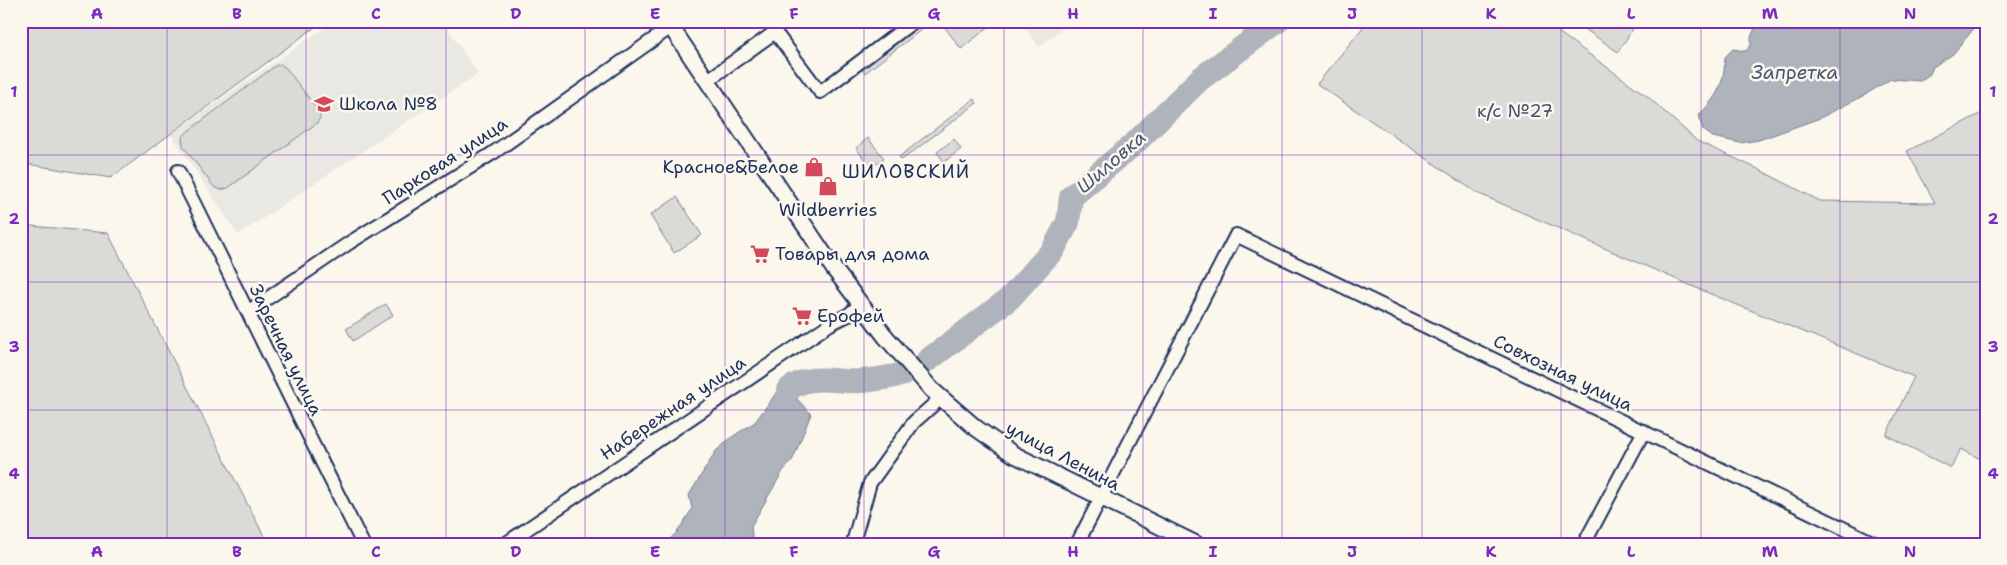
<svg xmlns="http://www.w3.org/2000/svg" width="2007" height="565" font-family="'Shantell Sans',sans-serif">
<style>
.built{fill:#eae8e2}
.green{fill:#dadad7;stroke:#7a849a}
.water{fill:#afb3bb;stroke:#747e96}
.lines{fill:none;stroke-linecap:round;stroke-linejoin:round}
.river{stroke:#afb3bb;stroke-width:24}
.minor-casing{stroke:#1b2f5e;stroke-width:16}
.tertiary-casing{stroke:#1b2f5e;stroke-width:19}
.minor{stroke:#fbf7ec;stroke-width:12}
.tertiary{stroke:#fbf7ec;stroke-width:15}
.grid{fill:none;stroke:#7b2cbf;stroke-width:1;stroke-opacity:0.55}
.labels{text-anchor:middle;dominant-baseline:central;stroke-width:5;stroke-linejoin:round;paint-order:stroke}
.poi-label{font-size:18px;fill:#1b2f5e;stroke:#fbf7ec;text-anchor:start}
.park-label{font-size:18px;fill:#415176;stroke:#fbf7ec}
.street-label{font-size:18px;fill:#1b2f5e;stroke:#fbf7ec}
.water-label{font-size:19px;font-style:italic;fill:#47577a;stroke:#fbf7ec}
.neighbourhood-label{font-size:19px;letter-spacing:1px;fill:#1b2f5e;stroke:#fbf7ec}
.neatline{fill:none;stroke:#7b2cbf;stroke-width:2}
.grid-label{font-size:16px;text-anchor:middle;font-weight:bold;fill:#7b2cbf}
</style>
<rect width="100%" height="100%" fill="#fbf7ec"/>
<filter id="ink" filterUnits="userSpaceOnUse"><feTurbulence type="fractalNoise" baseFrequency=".02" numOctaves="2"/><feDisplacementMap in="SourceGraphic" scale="10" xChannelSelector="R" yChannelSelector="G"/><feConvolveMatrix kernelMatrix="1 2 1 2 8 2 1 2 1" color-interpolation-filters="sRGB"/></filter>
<g filter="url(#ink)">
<g class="built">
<polygon points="334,21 443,21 478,74 238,235 171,134"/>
<polygon points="1020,21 1072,21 1039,47"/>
</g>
<g class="green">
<polygon points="21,21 323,21 111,178 21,163"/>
<polygon points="940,21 996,21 961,49"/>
<polygon points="1368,21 1543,21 1647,96 1697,141 1756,168 1820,201 1935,203 1907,151 1986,111 1986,462 1961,449 1951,468 1886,435 1914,377 1701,290 1477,193 1317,84"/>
<polygon points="1573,21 1638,21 1618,52"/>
<polygon points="918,27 921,30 865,73 862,69"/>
<polygon points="280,64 286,68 320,113 320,118 317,123 228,188 221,190 214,187 183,146 182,138 187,132 275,66"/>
<polygon points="974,99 977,103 902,160 899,157"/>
<polygon points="868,138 884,158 871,168 856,148"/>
<polygon points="954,139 961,149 944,162 937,152"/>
<polygon points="677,197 702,235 674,253 650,215"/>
<polygon points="21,225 108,233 268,544 21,544"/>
<polygon points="386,304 393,315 353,341 346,329"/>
</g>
<g class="water">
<path d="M 1758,21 L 1980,21 L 1953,54 L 1933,67 L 1930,74 L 1920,81 L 1891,79 L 1863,96 L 1820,118 L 1759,140 L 1740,143 L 1713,137 L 1703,130 L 1699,115 C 1718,96 1724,84 1725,57 L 1733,49 L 1746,51 L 1751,45 L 1751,37 Z"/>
<polygon points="807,372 817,379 801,388 797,399 811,414 793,459 783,471 751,526 753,544 665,544 678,531 692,509 689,495 716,451 732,437 755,422 779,389"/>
</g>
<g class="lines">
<g class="river">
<polyline points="928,360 1009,299 1053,250 1068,222 1071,197 1135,143 1200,79 1278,21"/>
<path d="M 788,390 C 810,372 836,383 861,381 C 875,380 888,377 901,375"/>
</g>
<defs>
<g id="minor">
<polyline points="708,80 775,32 820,92 914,21"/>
<path d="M 178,171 C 240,295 300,420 363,544"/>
<polyline points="249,311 349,243 493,153 671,27"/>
<polyline points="505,544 830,324 848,315 861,304"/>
<polyline points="855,544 854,539 870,483 914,422 941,398"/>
<polyline points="1077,544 1236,235 1876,544"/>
<polyline points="1584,544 1644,431"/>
</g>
<polyline id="tertiary" points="667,21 834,269 885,336 932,390 976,428 1013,454 1196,544"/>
</defs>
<use href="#minor" class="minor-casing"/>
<use href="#tertiary" class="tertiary-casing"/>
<use href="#minor" class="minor"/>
<use href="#tertiary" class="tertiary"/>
</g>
</g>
<path class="grid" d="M 167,21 L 167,544M 306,21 L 306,544M 446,21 L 446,544M 585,21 L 585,544M 725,21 L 725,544M 864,21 L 864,544M 1004,21 L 1004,544M 1143,21 L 1143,544M 1282,21 L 1282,544M 1422,21 L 1422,544M 1561,21 L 1561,544M 1701,21 L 1701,544M 1840,21 L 1840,544M 21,155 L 1986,155M 21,282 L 1986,282M 21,410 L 1986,410"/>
<defs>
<symbol id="school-bare" viewBox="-9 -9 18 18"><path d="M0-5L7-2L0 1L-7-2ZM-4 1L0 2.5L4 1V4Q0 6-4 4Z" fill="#d1495b" stroke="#fbf7ec" stroke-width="2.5" paint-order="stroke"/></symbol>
<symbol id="shop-bare" viewBox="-9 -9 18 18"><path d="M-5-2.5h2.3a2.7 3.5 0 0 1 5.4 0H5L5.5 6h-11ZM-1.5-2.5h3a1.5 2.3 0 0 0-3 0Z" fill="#d1495b" stroke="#fbf7ec" stroke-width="2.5" paint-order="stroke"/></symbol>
<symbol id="supermarket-bare" viewBox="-9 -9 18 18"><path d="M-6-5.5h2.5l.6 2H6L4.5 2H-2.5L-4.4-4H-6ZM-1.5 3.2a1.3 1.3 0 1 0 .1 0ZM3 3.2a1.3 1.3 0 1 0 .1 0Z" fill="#d1495b" stroke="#fbf7ec" stroke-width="2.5" paint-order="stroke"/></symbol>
</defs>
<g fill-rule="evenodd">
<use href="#school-bare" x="310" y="90" width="28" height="28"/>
<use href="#shop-bare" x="800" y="153" width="28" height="28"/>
<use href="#shop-bare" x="814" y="172" width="28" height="28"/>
<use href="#supermarket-bare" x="746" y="240" width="28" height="28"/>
<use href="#supermarket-bare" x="788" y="302" width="28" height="28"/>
</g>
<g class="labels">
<g class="poi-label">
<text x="339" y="104">Школа №8</text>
<text x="799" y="167" text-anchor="end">Красное&amp;Белое</text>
<text x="828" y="210" text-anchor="middle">Wildberries</text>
<text x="775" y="254">Товары для дома</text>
<text x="817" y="316">Ерофей</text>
</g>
<g class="park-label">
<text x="1515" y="111">к/с №27</text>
</g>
<g class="street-label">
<text transform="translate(445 161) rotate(-33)">Парковая улица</text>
<text transform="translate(286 350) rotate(64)">Заречная улица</text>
<text transform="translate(1563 373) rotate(26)">Совхозная улица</text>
<text transform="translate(673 408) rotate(-34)">Набережная улица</text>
<text transform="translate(1063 456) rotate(28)">улица Ленина</text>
</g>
<g class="water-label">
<text x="1795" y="72">Запретка</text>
<text transform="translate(1111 162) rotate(-41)">Шиловка</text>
</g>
<g class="neighbourhood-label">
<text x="906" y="171">ШИЛОВСКИЙ</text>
</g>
</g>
<rect width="2007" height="565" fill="none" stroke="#fbf7ec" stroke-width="55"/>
<rect x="28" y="28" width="1952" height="510" class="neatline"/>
<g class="grid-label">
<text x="97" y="19">A</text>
<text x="237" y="19">B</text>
<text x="376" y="19">C</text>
<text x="516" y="19">D</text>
<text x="655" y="19">E</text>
<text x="794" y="19">F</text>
<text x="934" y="19">G</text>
<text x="1073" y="19">H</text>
<text x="1213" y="19">I</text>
<text x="1352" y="19">J</text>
<text x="1491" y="19">K</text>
<text x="1631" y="19">L</text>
<text x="1770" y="19">M</text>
<text x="1910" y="19">N</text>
<text x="14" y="97">1</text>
<text x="1993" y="97">1</text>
<text x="14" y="224">2</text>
<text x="1993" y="224">2</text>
<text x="14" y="352">3</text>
<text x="1993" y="352">3</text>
<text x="14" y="479">4</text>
<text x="1993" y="479">4</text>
<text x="97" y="557">A</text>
<text x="237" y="557">B</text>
<text x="376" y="557">C</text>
<text x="516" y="557">D</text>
<text x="655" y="557">E</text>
<text x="794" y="557">F</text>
<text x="934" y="557">G</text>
<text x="1073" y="557">H</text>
<text x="1213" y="557">I</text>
<text x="1352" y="557">J</text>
<text x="1491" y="557">K</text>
<text x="1631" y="557">L</text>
<text x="1770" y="557">M</text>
<text x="1910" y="557">N</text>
</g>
</svg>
